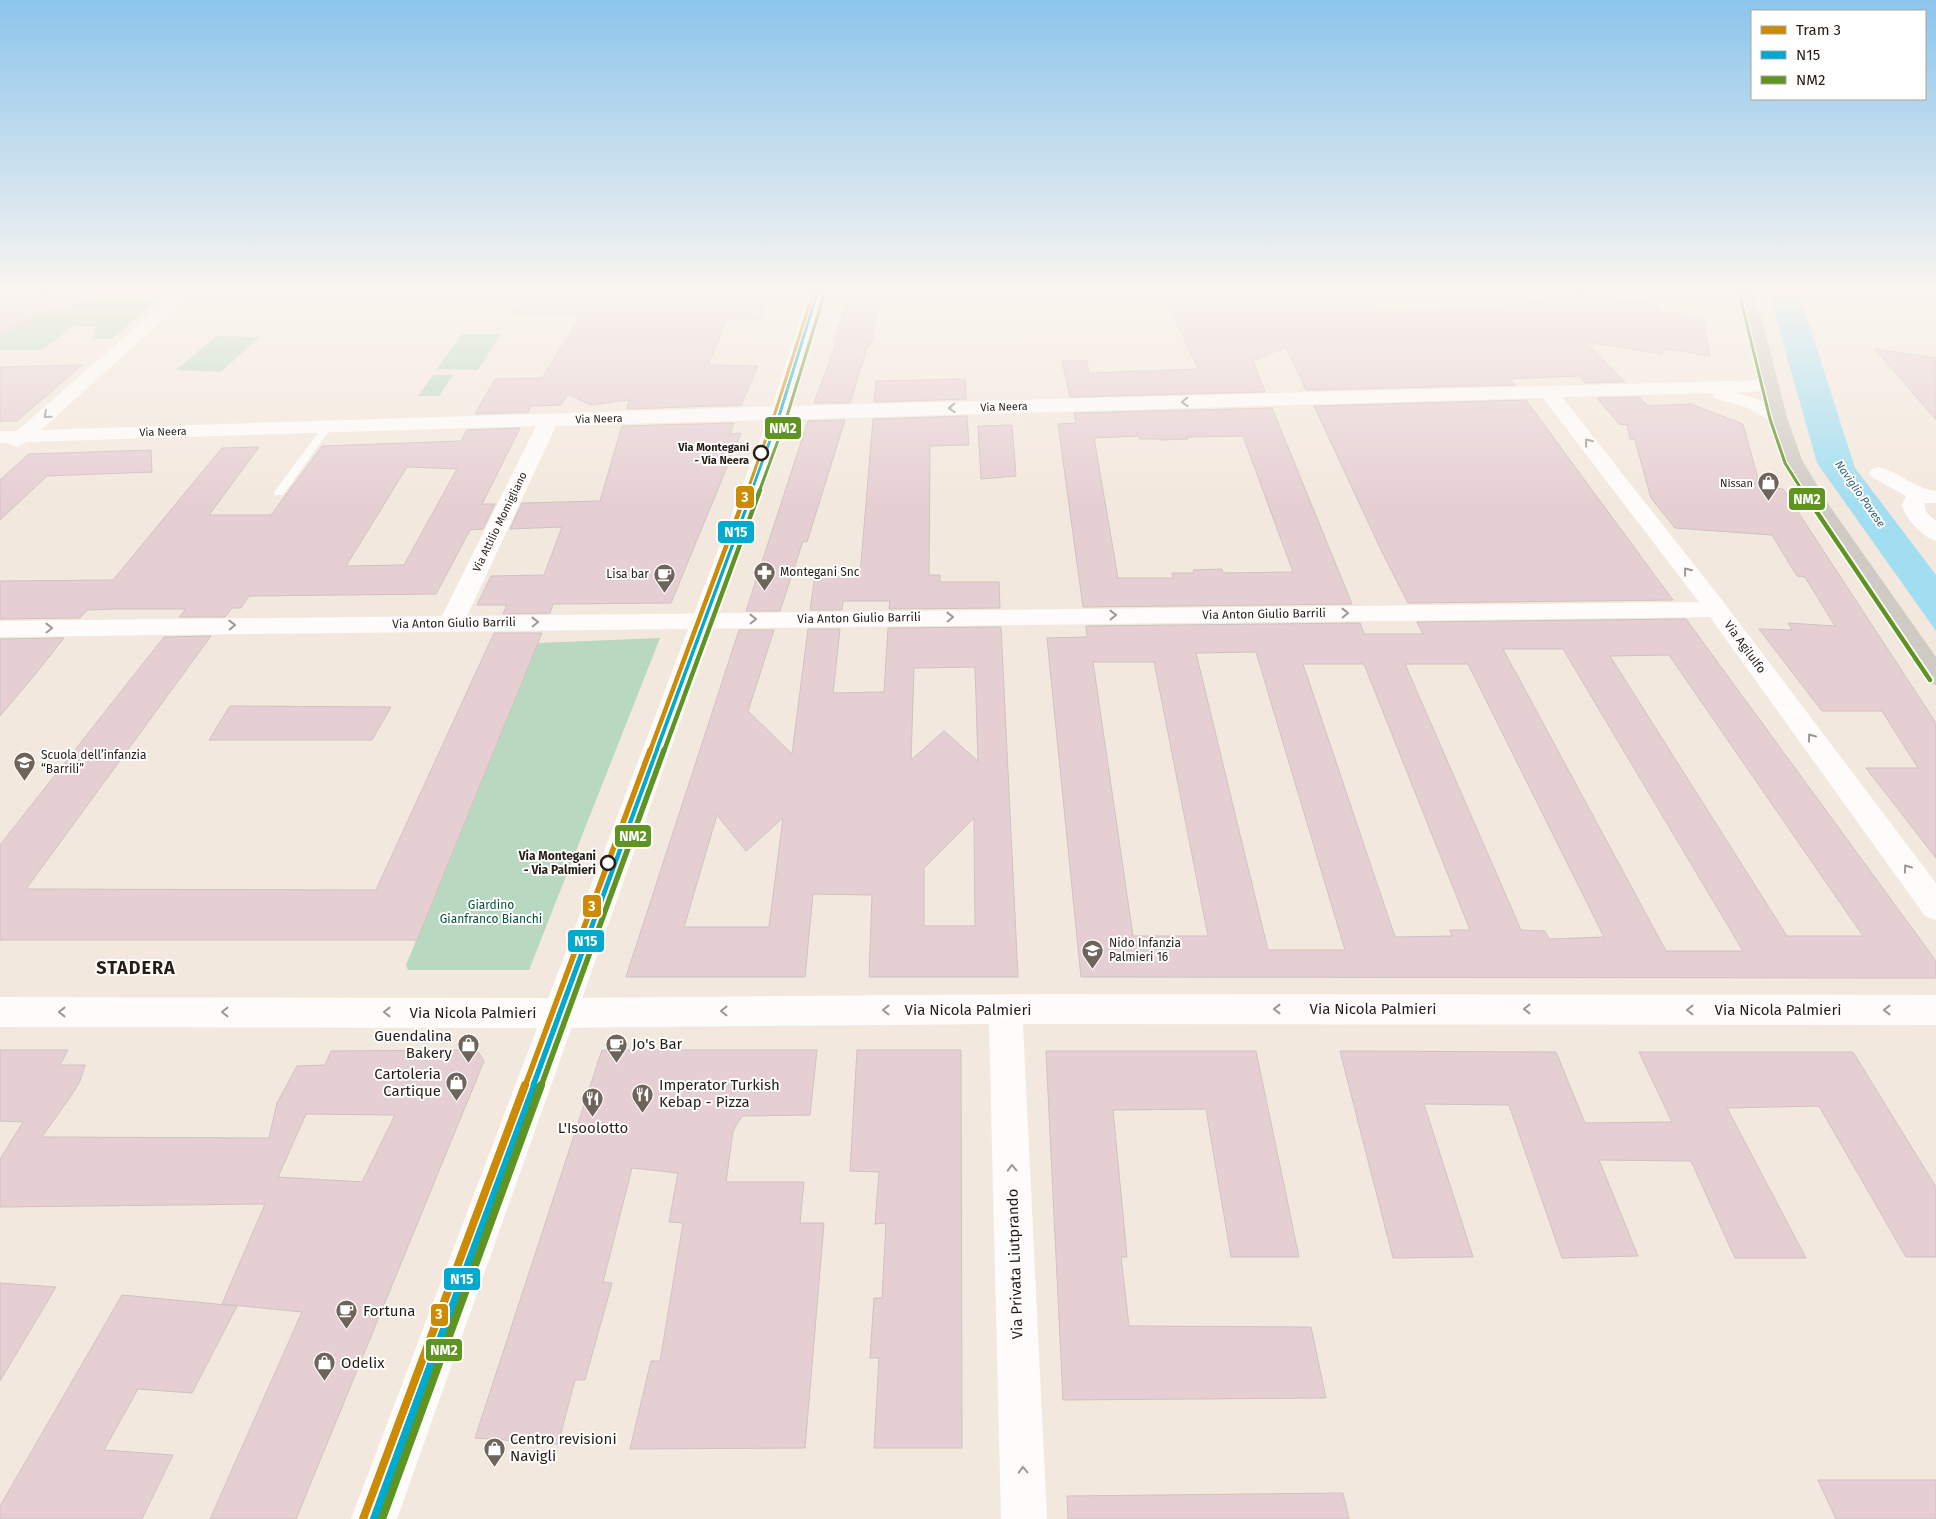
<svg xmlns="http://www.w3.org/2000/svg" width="1936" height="1519" font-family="'Fira Sans',sans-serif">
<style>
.green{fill:#b8d8bf}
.water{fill:#a2def1}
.building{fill:#e6cfd3;stroke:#cec3c1;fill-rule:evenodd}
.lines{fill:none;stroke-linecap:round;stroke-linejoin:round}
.service{fill:#fdfcfa;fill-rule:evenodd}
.minor{fill:#fdfcfa;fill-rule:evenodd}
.tertiary{fill:#fdfcfa;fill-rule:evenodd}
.primary{fill:#cfcbc4;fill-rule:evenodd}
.bus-1-far3-casing{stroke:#fff;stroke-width:5.5}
.bus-1-far2-casing{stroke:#fff;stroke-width:8}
.bus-1-far1-casing{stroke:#fff;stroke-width:9}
.bus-1-casing{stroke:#fff;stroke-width:11}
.bus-2-far3-casing{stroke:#fff;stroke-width:5.5}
.bus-2-far2-casing{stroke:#fff;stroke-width:8}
.bus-2-far1-casing{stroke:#fff;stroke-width:9}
.bus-2-casing{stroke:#fff;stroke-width:11}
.bus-1-far3{stroke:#00a9ce;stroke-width:3}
.bus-1-far2{stroke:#00a9ce;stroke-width:4.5}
.bus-1-far1{stroke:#00a9ce;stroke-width:5.5}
.bus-1{stroke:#00a9ce;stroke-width:8}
.bus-2-far3{stroke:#5f9322;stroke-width:3}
.bus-2-far2{stroke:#5f9322;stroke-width:4.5}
.bus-2-far1{stroke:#5f9322;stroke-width:5.5}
.bus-2{stroke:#5f9322;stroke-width:8}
.tram-1-far3-casing{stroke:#fff;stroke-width:5.5}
.tram-1-far2-casing{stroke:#fff;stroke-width:8}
.tram-1-far1-casing{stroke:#fff;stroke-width:9}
.tram-1-casing{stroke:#fff;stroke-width:11}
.tram-1-far3{stroke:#cd8b04;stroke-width:3}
.tram-1-far2{stroke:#cd8b04;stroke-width:4.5}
.tram-1-far1{stroke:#cd8b04;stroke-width:5.5}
.tram-1{stroke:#cd8b04;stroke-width:8}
.oneway{stroke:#9c9893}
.stop-dot{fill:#fff;stroke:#261d15;stroke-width:2.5}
.labels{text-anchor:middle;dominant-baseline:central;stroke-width:4;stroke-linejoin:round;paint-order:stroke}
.far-street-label{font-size:11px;fill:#261d15;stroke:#fff}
.far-stop-label{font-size:11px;font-weight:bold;fill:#261d15;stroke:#fff;text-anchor:end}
.far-poi-label{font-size:11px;fill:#261d15;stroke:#fff;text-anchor:end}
.far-water-label{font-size:11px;font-style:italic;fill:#2c5e6f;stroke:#fff}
.poi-label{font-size:12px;fill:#261d15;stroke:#fff;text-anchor:start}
.street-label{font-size:12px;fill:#261d15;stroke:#fff}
.stop-label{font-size:12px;font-weight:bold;fill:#261d15;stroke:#fff;text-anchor:end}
.park-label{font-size:12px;fill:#005535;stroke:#fff}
.near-street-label{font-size:15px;fill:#261d15;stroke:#fff}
.near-poi-label{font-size:15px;fill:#261d15;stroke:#fff;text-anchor:start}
.district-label{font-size:18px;font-weight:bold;letter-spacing:1px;fill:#261d15;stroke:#fff}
.line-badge{stroke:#fff;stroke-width:2}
.badge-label{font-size:14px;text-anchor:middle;font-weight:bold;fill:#fff}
</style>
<rect width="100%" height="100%" fill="#f3e8dd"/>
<g class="green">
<polygon points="91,290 169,290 112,339 91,339 96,333 92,332 96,327 73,326 42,350 0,350 0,338 29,316 95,298"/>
<polygon points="462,334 501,334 478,370 437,369"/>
<polygon points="216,336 260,337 221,372 176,370"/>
<polygon points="433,375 453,375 439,396 418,396"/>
<polygon points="660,638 529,970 408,970 406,965 538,643"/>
</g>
<polygon class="water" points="1768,290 1798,290 1855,468 1936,575 1936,631 1817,463"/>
<g class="building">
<polygon points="22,290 43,290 57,309 29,316 0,338 0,295"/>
<polygon points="528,290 771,290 761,319 728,318 708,365 758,366 741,405 627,409 629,400 591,405 568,394 561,405 531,406 528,412 475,414 495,379 542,378 582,315 511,314"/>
<polygon points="850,290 882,290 871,345 868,344 850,403 814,403 837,341 835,341"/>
<polygon points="1162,290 1366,290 1379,312 1504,308 1490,290 1520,290 1533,305 1553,290 1557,290 1656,304 1657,311 1703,318 1710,356 1662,348 1662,354 1586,342 1625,382 1585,383 1579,376 1553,377 1510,379 1515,385 1306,390 1286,347 1253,361 1265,392 1070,397 1062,361 1087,361 1089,373 1198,369"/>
<polygon points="1875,349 1936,358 1936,420"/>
<polygon points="82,365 17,421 0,421 0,367"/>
<polygon points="965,379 966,399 874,402 876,381"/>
<polygon points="1639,397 1648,406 1691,404 1743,424 1760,486 1783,489 1936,723 1936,858 1866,768 1918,768 1882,711 1822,711 1759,629 1792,630 1788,623 1835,626 1805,577 1797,576 1772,535 1675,528 1651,498 1635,440 1630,439 1627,425 1619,424 1597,398"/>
<polygon points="1526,400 1589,486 1673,600 1408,603 1382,552 1314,406"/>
<path d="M 1272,408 L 1352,604 L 1083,607 L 1058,424 L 1076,423 L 1074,413 ZM 1139,436 L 1140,439 L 1160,439 L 1160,440 L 1188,439 L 1187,437 L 1243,436 L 1293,572 L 1223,573 L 1222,569 L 1193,570 L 1194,573 L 1172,573 L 1173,578 L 1118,578 L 1094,438 Z"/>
<polygon points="967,416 969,445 930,446 929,575 940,575 940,582 999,582 1000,608 889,609 890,601 843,601 842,610 810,610 815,577 860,576 873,419"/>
<polygon points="845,420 807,542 803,541 780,611 746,611 808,421"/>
<polygon points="734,423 730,434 741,433 671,603 553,604 550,613 503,614 507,605 477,605 491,576 544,575 562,527 510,529 522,503 600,501 622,426"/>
<polygon points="1012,425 1016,476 981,479 978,426"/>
<path d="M 520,428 L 482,504 L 495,504 L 483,529 L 470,530 L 436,594 L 249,596 L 241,608 L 232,608 L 225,617 L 179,617 L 186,609 L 116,609 L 87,610 L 80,618 L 0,619 L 0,581 L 113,580 L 222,448 L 259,447 L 209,515 L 271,515 L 322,446 L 461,441 L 467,430 ZM 407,467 L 457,469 L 404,565 L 346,566 Z"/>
<polygon points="151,450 152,472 47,476 0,520 0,480 29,454"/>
<path d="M 1686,619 L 1936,961 L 1936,978 L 1081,977 L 1047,638 L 1087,637 L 1086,626 L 1360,623 L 1364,634 L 1423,634 L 1417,622 ZM 1503,649 L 1563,649 L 1743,951 L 1666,951 ZM 1256,652 L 1345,950 L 1268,950 L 1196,653 ZM 1669,655 L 1863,936 L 1787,936 L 1610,656 ZM 1093,662 L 1154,662 L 1208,936 L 1133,936 ZM 1303,664 L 1364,664 L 1470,930 L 1450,930 L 1452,936 L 1395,937 ZM 1405,664 L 1468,664 L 1604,937 L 1549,939 L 1545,931 L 1521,930 Z"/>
<path d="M 1001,627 L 1018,977 L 869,977 L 872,895 L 813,894 L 805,977 L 626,977 L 739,630 L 774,630 L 748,711 L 792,754 L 808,629 L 840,629 L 833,693 L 884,692 L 888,628 ZM 975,667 L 978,761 L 944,731 L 911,760 L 914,668 ZM 717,815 L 746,851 L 783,818 L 769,927 L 684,927 ZM 974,818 L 975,926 L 924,926 L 924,868 Z"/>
<polygon points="494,633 542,633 417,940 0,940 0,845 164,637 211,636 26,889 376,890"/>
<polygon points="64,638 33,677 0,716 0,639"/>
<polygon points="230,706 391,707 372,740 209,740"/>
<path d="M 0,1050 L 68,1050 L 60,1065 L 85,1065 L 80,1081 L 73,1093 L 42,1137 L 269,1138 L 277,1103 L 297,1066 L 325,1065 L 331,1051 L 477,1050 L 484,1061 L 296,1519 L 210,1519 L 302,1312 L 222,1304 L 265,1204 L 0,1207 L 0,1159 L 23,1122 L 0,1121 ZM 306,1114 L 395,1115 L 362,1182 L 278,1177 Z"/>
<polygon points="602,1050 817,1050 810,1115 742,1116 733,1131 726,1182 804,1182 800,1223 824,1223 805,1448 630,1449 651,1361 660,1361 683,1223 669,1222 678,1173 632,1168 603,1282 612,1283 585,1380 575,1380 558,1444 475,1438"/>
<polygon points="857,1050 961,1050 962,1448 874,1448 879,1358 870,1358 874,1298 882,1298 886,1223 875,1224 879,1172 850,1171"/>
<polygon points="1046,1051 1256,1051 1299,1257 1231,1257 1206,1109 1113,1110 1127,1257 1121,1257 1129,1326 1311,1327 1326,1398 1063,1400"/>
<polygon points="1340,1051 1556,1052 1585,1123 1672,1122 1639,1052 1853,1052 1936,1187 1936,1257 1906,1257 1819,1106 1727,1108 1806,1258 1735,1258 1691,1161 1599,1160 1638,1256 1562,1258 1509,1105 1424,1104 1473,1257 1393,1258"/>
<polygon points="0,1283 56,1287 0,1381"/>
<polygon points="122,1295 237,1306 192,1393 138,1389 104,1450 173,1455 142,1519 0,1519 0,1506"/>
<polygon points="1818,1480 1936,1480 1936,1519 1836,1519"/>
<polygon points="1343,1493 1349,1519 1068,1519 1067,1496"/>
</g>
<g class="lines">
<polygon class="service" points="326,425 331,428 283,495 275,495 274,493 275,491 323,426"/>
<g class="minor">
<path d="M 178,290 L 196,290 L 41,430 L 752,407 L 1770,380 L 1777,382 L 1779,386 L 1777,390 L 1736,393 C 1752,398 1777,402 1787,417 L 1784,421 C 1770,425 1762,415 1750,409 C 1739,404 1726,402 1714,398 L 1712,393 L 1562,397 L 1725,604 L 1936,883 L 1936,920 L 1925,916 L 1710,617 L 0,637 L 0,621 L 442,616 L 536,426 L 27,442 L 17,447 L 8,443 L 0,443 L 0,431 L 17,431 ZM 1543,398 L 1699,602 L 467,616 L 556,426 Z"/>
<path d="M 1879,467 C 1899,472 1915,489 1936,491 L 1936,503 L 1925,503 C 1923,511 1930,516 1936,521 L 1936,541 C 1923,537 1905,519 1902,505 L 1906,496 L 1872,477 L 1869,473 L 1872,469 Z"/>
<polygon points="1047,994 1936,995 1936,1025 1023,1024 1047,1519 1001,1519 989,1024 551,1028 0,1027 0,997 551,998"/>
</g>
<polygon class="tertiary" points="810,290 826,290 790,413 397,1519 351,1519 770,413"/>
<polygon class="primary" points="1738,290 1754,290 1787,417 1802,460 1831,508 1936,657 1936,685 1927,682 1810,508 1782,460 1767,417"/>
<defs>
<polyline id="bus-1-far3" points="751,492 780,413 818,290"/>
<polyline id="bus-1-far2" points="656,751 752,490"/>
<polyline id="bus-1-far1" points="533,1086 656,750"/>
<polyline id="bus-1" points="374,1519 533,1085"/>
<g id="bus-2-far3">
<polyline points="1739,292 1770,419 1785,463 1803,492"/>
<polyline points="759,492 787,416 825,292"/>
</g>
<g id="bus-2-far2">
<polyline points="1802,490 1930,680"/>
<polyline points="664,751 760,490"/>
</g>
<polyline id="bus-2-far1" points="541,1086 664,750"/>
<polyline id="bus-2" points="382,1519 541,1085"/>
</defs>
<use href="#bus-1-far3" class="bus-1-far3-casing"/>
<use href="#bus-1-far2" class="bus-1-far2-casing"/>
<use href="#bus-1-far1" class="bus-1-far1-casing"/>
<use href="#bus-1" class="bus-1-casing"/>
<use href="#bus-2-far3" class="bus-2-far3-casing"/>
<use href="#bus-2-far2" class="bus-2-far2-casing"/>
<use href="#bus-2-far1" class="bus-2-far1-casing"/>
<use href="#bus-2" class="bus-2-casing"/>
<use href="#bus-1-far3" class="bus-1-far3"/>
<use href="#bus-1-far2" class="bus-1-far2"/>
<use href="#bus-1-far1" class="bus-1-far1"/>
<use href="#bus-1" class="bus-1"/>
<use href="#bus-2-far3" class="bus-2-far3"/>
<use href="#bus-2-far2" class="bus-2-far2"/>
<use href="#bus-2-far1" class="bus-2-far1"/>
<use href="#bus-2" class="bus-2"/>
<defs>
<polyline id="tram-1-far3" points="747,492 775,413 814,290"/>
<polyline id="tram-1-far2" points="650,751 747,490"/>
<polyline id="tram-1-far1" points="525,1086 650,750"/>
<polyline id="tram-1" points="363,1519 525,1085"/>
</defs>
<use href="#tram-1-far3" class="tram-1-far3-casing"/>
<use href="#tram-1-far2" class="tram-1-far2-casing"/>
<use href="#tram-1-far1" class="tram-1-far1-casing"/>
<use href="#tram-1" class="tram-1-casing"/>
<use href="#tram-1-far3" class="tram-1-far3"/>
<use href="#tram-1-far2" class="tram-1-far2"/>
<use href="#tram-1-far1" class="tram-1-far1"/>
<use href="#tram-1" class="tram-1"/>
</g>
<defs><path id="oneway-chevron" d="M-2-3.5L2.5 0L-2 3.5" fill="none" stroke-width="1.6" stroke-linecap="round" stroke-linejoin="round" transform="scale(1.25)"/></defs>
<g class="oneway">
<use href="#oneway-chevron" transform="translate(1185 402) rotate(178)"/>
<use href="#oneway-chevron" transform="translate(952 408) rotate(178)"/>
<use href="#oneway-chevron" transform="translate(47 415) rotate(139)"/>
<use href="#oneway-chevron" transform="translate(1588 442) rotate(-128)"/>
<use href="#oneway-chevron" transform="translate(1687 571) rotate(-128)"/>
<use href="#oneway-chevron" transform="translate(1345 613) rotate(-1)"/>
<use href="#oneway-chevron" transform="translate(1113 615) rotate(-1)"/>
<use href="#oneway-chevron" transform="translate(950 617) rotate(-1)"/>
<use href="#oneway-chevron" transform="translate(753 619) rotate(-1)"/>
<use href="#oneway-chevron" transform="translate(535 622) rotate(-1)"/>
<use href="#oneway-chevron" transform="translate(232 625) rotate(-1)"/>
<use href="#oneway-chevron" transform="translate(49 628) rotate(-1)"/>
<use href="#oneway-chevron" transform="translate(1811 737) rotate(-126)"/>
<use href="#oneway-chevron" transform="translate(1907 868) rotate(-126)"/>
<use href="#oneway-chevron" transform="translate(1277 1009) rotate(-180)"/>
<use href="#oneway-chevron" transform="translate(1527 1009) rotate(-180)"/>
<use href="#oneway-chevron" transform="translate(886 1010) rotate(180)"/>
<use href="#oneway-chevron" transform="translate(1690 1010) rotate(-180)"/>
<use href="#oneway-chevron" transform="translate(1887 1010) rotate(-180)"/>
<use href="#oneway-chevron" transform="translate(724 1011) rotate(180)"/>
<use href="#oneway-chevron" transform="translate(62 1012) rotate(-180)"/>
<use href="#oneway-chevron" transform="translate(225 1012) rotate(-180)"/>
<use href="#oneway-chevron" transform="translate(387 1012) rotate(-180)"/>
<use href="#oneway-chevron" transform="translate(1012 1168) rotate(-92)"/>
<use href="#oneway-chevron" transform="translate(1023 1470) rotate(-92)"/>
</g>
<linearGradient id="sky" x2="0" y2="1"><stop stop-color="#8cc5ec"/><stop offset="0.58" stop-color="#faf5f0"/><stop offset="1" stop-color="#faf5f0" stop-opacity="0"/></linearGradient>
<rect width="1936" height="503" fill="url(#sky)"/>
<defs>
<symbol id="shop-pin" viewBox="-11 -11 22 30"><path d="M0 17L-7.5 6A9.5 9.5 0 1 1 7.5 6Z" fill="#6e645b" stroke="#fff"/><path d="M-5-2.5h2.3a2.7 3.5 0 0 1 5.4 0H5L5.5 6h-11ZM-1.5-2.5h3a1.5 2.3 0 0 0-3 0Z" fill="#fff"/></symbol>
<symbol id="pharmacy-pin" viewBox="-11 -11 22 30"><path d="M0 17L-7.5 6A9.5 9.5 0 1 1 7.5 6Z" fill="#6e645b" stroke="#fff"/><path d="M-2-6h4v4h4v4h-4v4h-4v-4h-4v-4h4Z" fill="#fff"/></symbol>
<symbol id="cafe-pin" viewBox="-11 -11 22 30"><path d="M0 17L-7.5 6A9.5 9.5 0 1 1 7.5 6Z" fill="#6e645b" stroke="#fff"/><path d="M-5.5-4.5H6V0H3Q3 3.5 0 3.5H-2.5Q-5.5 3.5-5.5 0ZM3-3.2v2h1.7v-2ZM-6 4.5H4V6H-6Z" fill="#fff"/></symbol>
<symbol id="school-pin" viewBox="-11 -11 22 30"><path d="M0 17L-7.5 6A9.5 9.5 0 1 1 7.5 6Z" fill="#6e645b" stroke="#fff"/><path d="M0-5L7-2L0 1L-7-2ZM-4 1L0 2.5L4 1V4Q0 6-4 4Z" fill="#fff"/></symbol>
<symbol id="restaurant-pin" viewBox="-11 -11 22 30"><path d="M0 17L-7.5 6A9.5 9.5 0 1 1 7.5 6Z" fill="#6e645b" stroke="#fff"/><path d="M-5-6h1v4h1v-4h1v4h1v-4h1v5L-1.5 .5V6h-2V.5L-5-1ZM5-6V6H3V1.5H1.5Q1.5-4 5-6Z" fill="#fff"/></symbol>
</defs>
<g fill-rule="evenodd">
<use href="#shop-pin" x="1756" y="470" width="25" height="34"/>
<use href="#pharmacy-pin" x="752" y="560" width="25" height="34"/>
<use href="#cafe-pin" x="652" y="562" width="25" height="34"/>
<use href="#school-pin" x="12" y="750" width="25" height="34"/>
<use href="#school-pin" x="1080" y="938" width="25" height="34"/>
<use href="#cafe-pin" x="604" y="1032" width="25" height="34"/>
<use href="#shop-pin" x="456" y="1032" width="25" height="34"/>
<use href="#shop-pin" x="444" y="1070" width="25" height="34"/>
<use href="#restaurant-pin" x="630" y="1082" width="25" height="34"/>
<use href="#restaurant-pin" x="580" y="1086" width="25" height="34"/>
<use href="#cafe-pin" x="334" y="1298" width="25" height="34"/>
<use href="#shop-pin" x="312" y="1350" width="25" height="34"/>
<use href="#shop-pin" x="482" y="1436" width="25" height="34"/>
</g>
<g class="stop-dot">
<circle cx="761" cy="453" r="7"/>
<circle cx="608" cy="863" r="7"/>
</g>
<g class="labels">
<g class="far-street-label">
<text transform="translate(1004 407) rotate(-2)">Via Neera</text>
<text transform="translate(599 419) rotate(-2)">Via Neera</text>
<text transform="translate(163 432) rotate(-2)">Via Neera</text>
<text transform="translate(500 522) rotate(-64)">Via Attilio Momigliano</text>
</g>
<g class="far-stop-label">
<text x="749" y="447">Via Montegani<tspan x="749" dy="13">- Via Neera</tspan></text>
</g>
<g class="far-poi-label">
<text x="1753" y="483">Nissan</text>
</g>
<g class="far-water-label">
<text transform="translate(1860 494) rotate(55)">Naviglio Pavese</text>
</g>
<g class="poi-label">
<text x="780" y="572">Montegani Snc</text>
<text x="649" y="574" text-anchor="end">Lisa bar</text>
<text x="41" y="755">Scuola dell’infanzia<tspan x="41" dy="14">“Barrili”</tspan></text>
<text x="1109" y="943">Nido Infanzia<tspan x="1109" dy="14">Palmieri 16</tspan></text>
</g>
<g class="street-label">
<text transform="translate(1264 614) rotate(-1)">Via Anton Giulio Barrili</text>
<text transform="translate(859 618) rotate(-1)">Via Anton Giulio Barrili</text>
<text transform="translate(454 623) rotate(-1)">Via Anton Giulio Barrili</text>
<text transform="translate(1745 647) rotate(54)">Via Agilulfo</text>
</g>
<g class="stop-label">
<text x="596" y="856">Via Montegani<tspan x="596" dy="14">- Via Palmieri</tspan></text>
</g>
<g class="park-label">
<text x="491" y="905">Giardino<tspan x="491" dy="14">Gianfranco Bianchi</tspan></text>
</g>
<g class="near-street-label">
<text x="1373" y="1009">Via Nicola Palmieri</text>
<text x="968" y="1010">Via Nicola Palmieri</text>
<text x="1778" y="1010">Via Nicola Palmieri</text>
<text x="473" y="1013">Via Nicola Palmieri</text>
<text transform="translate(1015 1264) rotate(-92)">Via Privata Liutprando</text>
</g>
<g class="near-poi-label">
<text x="452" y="1036" text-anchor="end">Guendalina<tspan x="452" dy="17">Bakery</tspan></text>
<text x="632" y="1044">Jo's Bar</text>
<text x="441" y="1074" text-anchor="end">Cartoleria<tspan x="441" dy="17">Cartique</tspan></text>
<text x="659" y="1085">Imperator Turkish<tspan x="659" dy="17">Kebap - Pizza</tspan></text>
<text x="593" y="1128" text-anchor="middle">L'Isoolotto</text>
<text x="363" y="1311">Fortuna</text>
<text x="341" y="1363">Odelix</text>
<text x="510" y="1439">Centro revisioni<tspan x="510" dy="17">Navigli</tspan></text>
</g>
<g class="district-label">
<text x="136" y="968">STADERA</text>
</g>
</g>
<g class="line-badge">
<rect x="764" y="416" width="38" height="24" rx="5" fill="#5f9322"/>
<rect x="735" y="485" width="20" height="24" rx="5" fill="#cd8b04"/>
<rect x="1788" y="487" width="38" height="24" rx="5" fill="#5f9322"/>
<rect x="717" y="520" width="38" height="24" rx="5" fill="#00a9ce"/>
<rect x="614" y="824" width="38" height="24" rx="5" fill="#5f9322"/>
<rect x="582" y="894" width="20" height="24" rx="5" fill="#cd8b04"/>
<rect x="567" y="929" width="38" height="24" rx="5" fill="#00a9ce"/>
<rect x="443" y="1267" width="38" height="24" rx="5" fill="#00a9ce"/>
<rect x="430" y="1303" width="19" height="24" rx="5" fill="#cd8b04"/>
<rect x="425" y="1338" width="38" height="24" rx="5" fill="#5f9322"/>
</g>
<g class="badge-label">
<text x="783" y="433">NM2</text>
<text x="745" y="502">3</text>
<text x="1807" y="504">NM2</text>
<text x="736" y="537">N15</text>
<text x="633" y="841">NM2</text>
<text x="592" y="911">3</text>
<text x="586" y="946">N15</text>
<text x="462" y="1284">N15</text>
<text x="439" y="1319">3</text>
<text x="444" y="1355">NM2</text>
</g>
<rect x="1751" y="10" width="175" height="90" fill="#ffffff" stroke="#a8a5a1"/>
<rect x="1761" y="26" width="25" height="8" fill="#cd8b04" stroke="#a8a5a1"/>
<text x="1796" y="35" font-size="15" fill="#261d15">Tram 3</text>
<rect x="1761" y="51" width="25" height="8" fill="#00a9ce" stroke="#a8a5a1"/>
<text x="1796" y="60" font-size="15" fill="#261d15">N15</text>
<rect x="1761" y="76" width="25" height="8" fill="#5f9322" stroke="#a8a5a1"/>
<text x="1796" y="85" font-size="15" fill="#261d15">NM2</text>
</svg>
